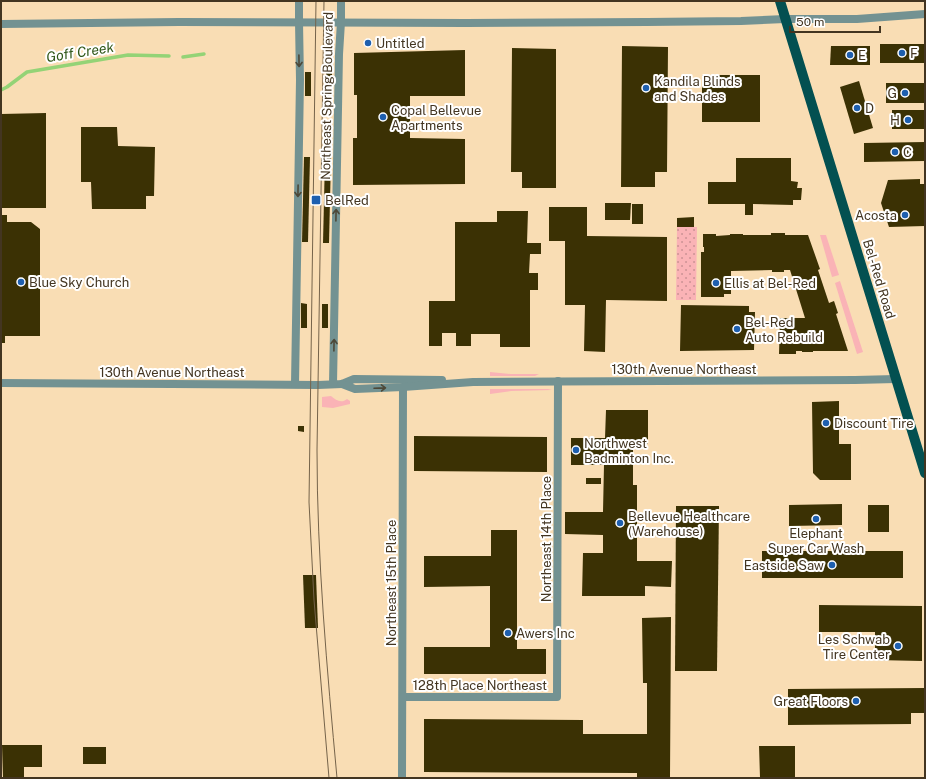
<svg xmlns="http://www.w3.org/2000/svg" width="926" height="779" font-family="'Public Sans',sans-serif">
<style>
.grass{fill:url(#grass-dots)}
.garden{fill:#fab3b6}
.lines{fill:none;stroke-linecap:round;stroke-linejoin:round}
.stream{stroke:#94d376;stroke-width:3.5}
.building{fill:#3b3104}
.minor{stroke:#739292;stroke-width:8}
.tertiary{stroke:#739292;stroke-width:8}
.primary{stroke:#035051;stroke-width:10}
.tram{stroke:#75634a;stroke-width:1}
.oneway{stroke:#4d4838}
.poi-dot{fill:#1e5faf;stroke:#fff;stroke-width:1.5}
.labels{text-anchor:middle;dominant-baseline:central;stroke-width:4;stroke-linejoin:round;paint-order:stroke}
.poi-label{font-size:13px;fill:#433521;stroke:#fff;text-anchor:start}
.street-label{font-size:13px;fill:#433521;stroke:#fff}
.water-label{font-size:14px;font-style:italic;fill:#2f5718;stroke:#fff}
</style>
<defs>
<pattern id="grass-dots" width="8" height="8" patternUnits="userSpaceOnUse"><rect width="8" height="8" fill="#fab3b6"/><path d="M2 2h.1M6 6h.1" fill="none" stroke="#cc9294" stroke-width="1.8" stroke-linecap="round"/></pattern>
</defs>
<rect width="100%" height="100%" fill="#f9ddb4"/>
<polygon class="grass" points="677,227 697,227 696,300 676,300"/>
<g class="garden">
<polygon points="820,235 826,235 839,275 832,277"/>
<polygon points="840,281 863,352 857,354 835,283"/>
<polygon points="490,372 511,374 539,374 535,376 490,376"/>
<polygon points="490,389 548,389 552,390 511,391 490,394"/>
<path d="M 331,396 C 336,400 341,404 347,399 L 350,401 L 350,404 L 333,408 L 322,407 L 322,397 Z"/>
</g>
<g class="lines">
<g class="stream">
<polyline points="183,57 204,54"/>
<polyline points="1,90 7,87 27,72 128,55 169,56"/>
</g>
</g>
<g class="building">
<rect x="880" y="44" width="45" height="19"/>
<polygon points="622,46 668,47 667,172 655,172 655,187 621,187"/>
<polygon points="831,46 870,46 870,65 830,65"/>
<polygon points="512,48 556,49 556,188 522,188 522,172 511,172"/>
<polygon points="465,50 465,96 410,96 410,138 465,139 465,184 353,185 353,138 357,138 357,95 354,95 354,53"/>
<rect x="305" y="72" width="6" height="24"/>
<rect x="326" y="73" width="6" height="24"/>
<rect x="702" y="75" width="58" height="47"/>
<polygon points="859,81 873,128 854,134 840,87"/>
<rect x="886" y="83" width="38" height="20"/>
<rect x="892" y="110" width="33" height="19"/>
<polygon points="46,113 46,208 1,208 1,114"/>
<polygon points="81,127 117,127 118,146 155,147 154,196 146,196 146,209 92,209 91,182 81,182"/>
<polygon points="925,142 925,161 864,162 864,143"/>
<polygon points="304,157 310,157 308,242 302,242"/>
<polygon points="325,158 331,158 329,243 323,243"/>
<polygon points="736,158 791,158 791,181 798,182 797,188 802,188 801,200 793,200 793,205 753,204 753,215 745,215 745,204 708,204 708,182 736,182"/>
<polygon points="920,179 920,184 925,184 925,226 889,227 881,203 888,180"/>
<polygon points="605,203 631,203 630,220 605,220"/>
<rect x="632" y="204" width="11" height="20"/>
<polygon points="549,207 587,207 587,236 667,237 667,301 606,300 605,352 584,351 585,305 565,305 565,241 549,241"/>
<polygon points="497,211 528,211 527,243 541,243 541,254 530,254 529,273 538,273 538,290 530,290 530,347 500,347 500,334 471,334 471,346 456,346 456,333 442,333 442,346 429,346 429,301 455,301 455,222 497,222"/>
<polygon points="1,215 7,215 7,222 31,222 40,229 40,336 5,336 5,343 1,343"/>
<polygon points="694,217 694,227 677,227 677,218"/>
<polygon points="771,233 785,233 785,235 808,235 820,269 818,270 829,303 834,301 838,313 836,314 848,351 813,351 813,352 802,352 802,351 796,351 796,354 779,354 780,318 805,318 790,270 784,270 784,272 772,272 772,270 731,271 731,294 724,294 724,297 701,297 701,252 704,252 704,247 703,247 703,234 716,234 716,236 730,235 730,234 743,234 743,235 771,235"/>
<polygon points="301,303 307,304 307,328 301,328"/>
<rect x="322" y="304" width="6" height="24"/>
<polygon points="681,305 749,306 749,312 755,312 754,350 680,351"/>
<polygon points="839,401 839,444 851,444 851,480 820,480 813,473 812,402"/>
<polygon points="606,410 648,410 648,444 626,444 633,444 633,485 637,485 637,561 672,561 671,587 645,586 645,596 582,596 583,553 603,553 603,535 565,534 565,512 603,512 604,465 571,465 571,438 605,438"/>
<polygon points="298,426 304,426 304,432 298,431"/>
<polygon points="414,436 547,437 547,472 414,471"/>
<rect x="586" y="478" width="15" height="6"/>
<polygon points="842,504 842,525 789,526 789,505"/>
<rect x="868" y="505" width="21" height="27"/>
<polygon points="676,506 719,506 717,671 675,671"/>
<polygon points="491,530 517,530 517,649 546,649 546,674 424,674 424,647 490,647 490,586 424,587 424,556 491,556"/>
<rect x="762" y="551" width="141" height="27"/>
<polygon points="303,575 316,575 318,628 305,628"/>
<polygon points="819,605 922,606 922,661 875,660 875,632 819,632"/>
<polygon points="671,617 670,778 637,778 637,773 424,772 424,719 583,720 583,734 647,734 647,683 643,683 642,618"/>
<polygon points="925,688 925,713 911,713 911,724 788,725 788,689"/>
<polygon points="2,745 42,745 42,767 24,767 24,778 3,778"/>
<polygon points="759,746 795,746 795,778 760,778"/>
<rect x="83" y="747" width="23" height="17"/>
</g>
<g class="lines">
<g class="minor">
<polyline points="403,697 557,697 558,381"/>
<polyline points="402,778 403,387"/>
</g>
<g class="tertiary">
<polyline points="1,24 179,22 466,23 647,22 741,21 785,19 857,19 925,14"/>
<polyline points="1,383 318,385 342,384 354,379 442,380"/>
<polyline points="295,384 300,80 299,22 299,1"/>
<polyline points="333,384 339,54 341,22 341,1"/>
<polyline points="342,384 355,389 403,387 473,382 855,380 896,379"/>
</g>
<polyline class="primary" points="780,1 925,473"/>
<g class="tram">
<polyline points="316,1 309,502 314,600 329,778"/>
<path d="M 324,1 L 317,450 C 317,559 327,669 337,778"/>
</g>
</g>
<defs><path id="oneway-shaft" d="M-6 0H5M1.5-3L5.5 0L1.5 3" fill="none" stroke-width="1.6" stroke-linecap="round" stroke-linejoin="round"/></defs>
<g class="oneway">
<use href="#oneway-shaft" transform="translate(299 61) rotate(89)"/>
<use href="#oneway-shaft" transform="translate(298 191) rotate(91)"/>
<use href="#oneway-shaft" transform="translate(336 215) rotate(-89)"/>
<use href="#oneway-shaft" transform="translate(334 345) rotate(-89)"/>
<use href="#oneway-shaft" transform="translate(380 388) rotate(-2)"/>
</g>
<g class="poi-dot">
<circle cx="368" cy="43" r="4"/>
<circle cx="902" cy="53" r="4"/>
<circle cx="850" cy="55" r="4"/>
<circle cx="646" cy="88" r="4"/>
<circle cx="905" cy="93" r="4"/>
<circle cx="857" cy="108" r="4"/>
<circle cx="383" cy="117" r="4"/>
<circle cx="908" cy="120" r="4"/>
<circle cx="895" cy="152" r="4"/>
<rect x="311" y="195" width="10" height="10" rx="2"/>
<circle cx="905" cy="215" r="4"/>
<circle cx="21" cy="282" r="4"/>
<circle cx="716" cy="283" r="4"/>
<circle cx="737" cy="329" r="4"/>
<circle cx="826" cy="423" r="4"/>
<circle cx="576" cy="450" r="4"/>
<circle cx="816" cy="519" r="4"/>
<circle cx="620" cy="523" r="4"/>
<circle cx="832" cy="565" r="4"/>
<circle cx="508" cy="633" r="4"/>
<circle cx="898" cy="646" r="4"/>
<circle cx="856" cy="701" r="4"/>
</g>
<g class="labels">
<g class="poi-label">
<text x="376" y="43">Untitled</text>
<text x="910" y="53">F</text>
<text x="858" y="55">E</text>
<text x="654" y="81">Kandila Blinds<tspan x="654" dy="15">and Shades</tspan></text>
<text x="897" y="93" text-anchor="end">G</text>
<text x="865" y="108">D</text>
<text x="391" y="110">Copal Bellevue<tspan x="391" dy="15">Apartments</tspan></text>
<text x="900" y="120" text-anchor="end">H</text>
<text x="903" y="152">C</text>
<text x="325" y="200">BelRed</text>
<text x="897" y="215" text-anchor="end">Acosta</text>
<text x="29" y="282">Blue Sky Church</text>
<text x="724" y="283">Ellis at Bel-Red</text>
<text x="745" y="322">Bel-Red<tspan x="745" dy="15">Auto Rebuild</tspan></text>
<text x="834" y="423">Discount Tire</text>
<text x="584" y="443">Northwest<tspan x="584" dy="15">Badminton Inc.</tspan></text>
<text x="628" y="516">Bellevue Healthcare<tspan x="628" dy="15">(Warehouse)</tspan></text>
<text x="816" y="533" text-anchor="middle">Elephant<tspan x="816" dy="15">Super Car Wash</tspan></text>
<text x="824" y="565" text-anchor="end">Eastside Saw</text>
<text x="516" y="633">Awers Inc</text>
<text x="890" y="639" text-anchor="end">Les Schwab<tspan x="890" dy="15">Tire Center</tspan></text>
<text x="848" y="701" text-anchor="end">Great Floors</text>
</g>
<g class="street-label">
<text transform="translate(327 96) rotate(-89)">Northeast Spring Boulevard</text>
<text transform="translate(879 279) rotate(73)">Bel-Red Road</text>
<text x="684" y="369">130th Avenue Northeast</text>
<text x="172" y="372">130th Avenue Northeast</text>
<text transform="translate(546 539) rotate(-90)">Northeast 14th Place</text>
<text transform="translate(391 583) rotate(-90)">Northeast 15th Place</text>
<text x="480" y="685">128th Place Northeast</text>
</g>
<g class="water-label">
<text transform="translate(80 52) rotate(-9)">Goff Creek</text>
</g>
</g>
<rect width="926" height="779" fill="none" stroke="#433521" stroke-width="4"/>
<path d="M790 26v6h90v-6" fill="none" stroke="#433521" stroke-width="2"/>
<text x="796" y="26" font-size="12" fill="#433521" stroke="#ffffff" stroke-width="3" paint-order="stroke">50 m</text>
</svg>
